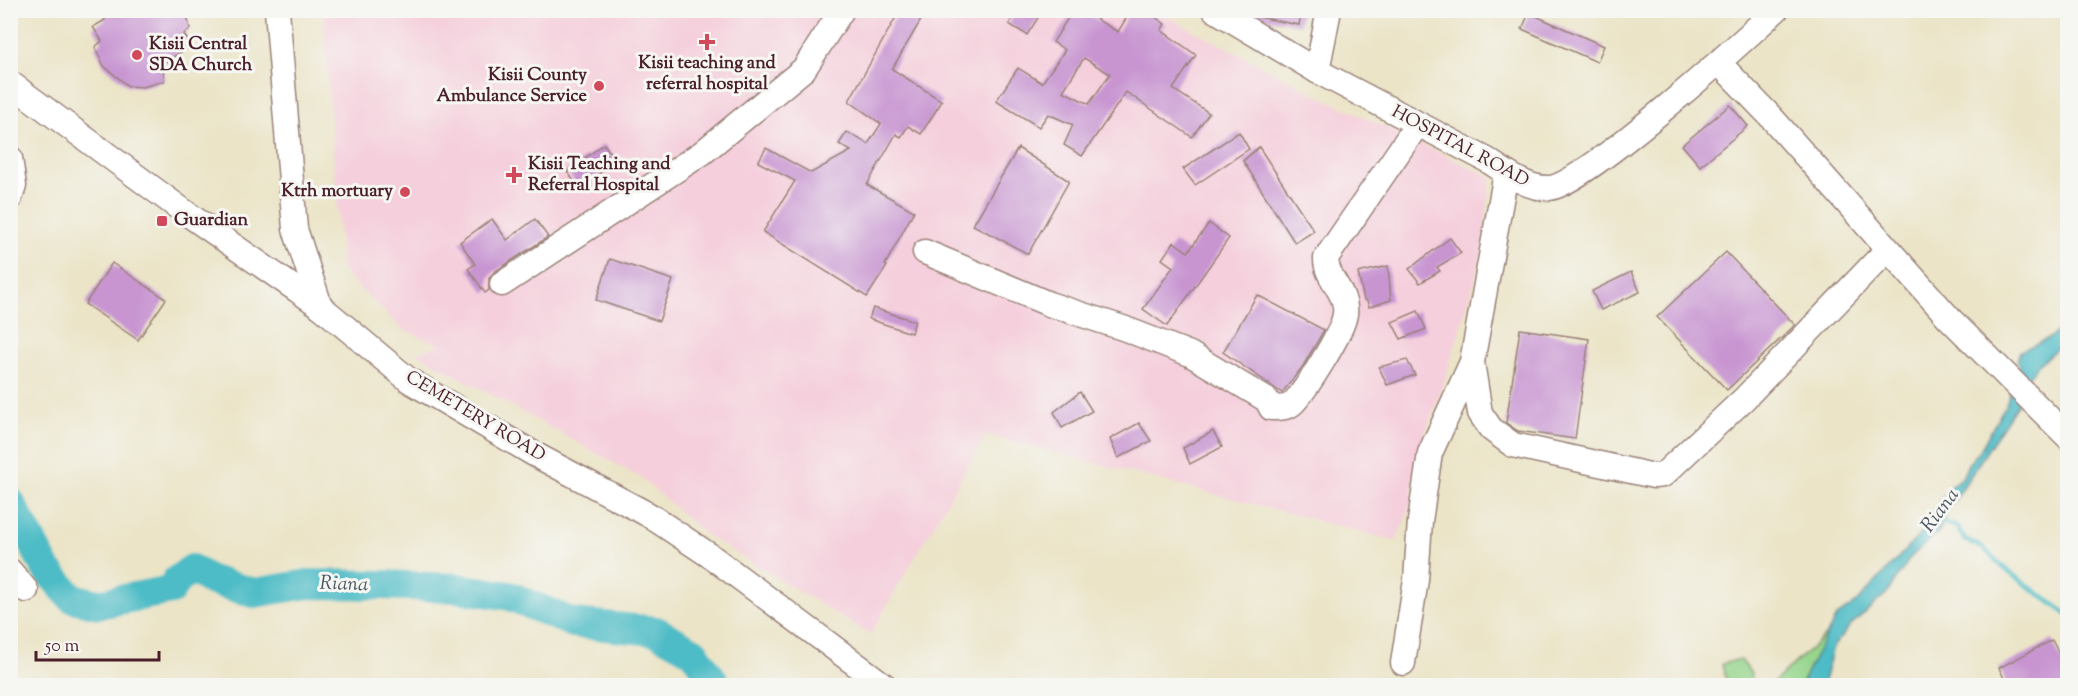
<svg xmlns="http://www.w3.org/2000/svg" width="2078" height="696" font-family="'Sorts Mill Goudy',serif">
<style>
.built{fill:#f5cfdc}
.green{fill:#96d68d;stroke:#707a5c;stroke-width:1.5}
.water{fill:#4ebcc6;stroke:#4c6e78;stroke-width:1.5}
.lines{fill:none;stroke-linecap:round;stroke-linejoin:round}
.stream{stroke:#4ebcc6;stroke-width:5}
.river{stroke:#4ebcc6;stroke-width:30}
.building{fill:#c895d1;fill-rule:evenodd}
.minor-casing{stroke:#9a8279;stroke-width:27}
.minor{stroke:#fff;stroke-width:24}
.poi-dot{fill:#d1495b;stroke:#f6f6f2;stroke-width:2}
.labels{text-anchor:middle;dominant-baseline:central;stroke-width:6;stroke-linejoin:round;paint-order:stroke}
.poi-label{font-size:18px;font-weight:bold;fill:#4a1f2b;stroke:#f6f6f2;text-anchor:start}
.street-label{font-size:18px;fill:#4a1f2b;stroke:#f6f6f2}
.water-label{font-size:20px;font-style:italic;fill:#4b5661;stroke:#f6f6f2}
</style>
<rect width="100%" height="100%" fill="#f6f6f2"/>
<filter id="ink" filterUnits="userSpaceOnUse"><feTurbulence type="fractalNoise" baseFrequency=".0167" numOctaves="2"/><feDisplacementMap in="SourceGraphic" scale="12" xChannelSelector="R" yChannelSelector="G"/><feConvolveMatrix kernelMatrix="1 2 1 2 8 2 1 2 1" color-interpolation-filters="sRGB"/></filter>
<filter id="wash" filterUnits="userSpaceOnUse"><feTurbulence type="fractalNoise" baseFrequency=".008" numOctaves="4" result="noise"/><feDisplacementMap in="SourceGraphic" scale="24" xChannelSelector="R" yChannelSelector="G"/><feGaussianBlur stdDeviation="1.35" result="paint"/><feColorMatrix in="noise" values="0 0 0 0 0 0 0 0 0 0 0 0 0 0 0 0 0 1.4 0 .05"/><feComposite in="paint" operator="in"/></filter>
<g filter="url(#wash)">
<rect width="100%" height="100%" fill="#ebe4c7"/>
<polygon class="built" points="323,11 1156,11 1323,98 1491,177 1481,259 1445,379 1420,447 1408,512 1396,541 986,435 870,635 706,535 643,479 416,353 440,345 403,330 342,271"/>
<g class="green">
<polygon points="1829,632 1800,685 1770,686"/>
<polygon points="1740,659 1751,673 1752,685 1727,685 1722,664"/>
</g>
<polygon class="water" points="2067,322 2067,340 2041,362 2025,381 2017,405 1950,507 1939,531 1911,557 1887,593 1851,625 1833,647 1823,685 1800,686 1836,617 1858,601 1925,529 1936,507 1951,486 1962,478 1968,464 1979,452 2006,404 2020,365 2017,361 2020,351 2051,337"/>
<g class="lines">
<polyline class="stream" points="1938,520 1957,527 1965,540 1983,548 2006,570 2068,615"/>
<polyline class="river" points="10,502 47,570 72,598 98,604 171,590 176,581 192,569 210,580 254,593 308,584 383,585 457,588 510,596 573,623 656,631 694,652 717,686"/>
</g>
<g id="blocks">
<g class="building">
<polygon points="105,10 186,10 190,29 184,34 191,46 163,63 164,81 143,87 128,86 104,66 95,47 102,41 93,27 105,20"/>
<polygon points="900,10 927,10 892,69 942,101 921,134 908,126 901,137 896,134 867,185 914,211 885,265 887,266 867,297 763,232 795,181 758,162 766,148 811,173 851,151 839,144 847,132 868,144 881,124 849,101"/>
<polygon points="1018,10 1043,10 1027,35 1009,24"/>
<path d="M 1073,10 L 1081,10 L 1118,32 L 1131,10 L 1145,10 L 1165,24 L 1161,30 L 1196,55 L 1173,89 L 1209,113 L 1192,137 L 1126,92 L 1082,156 L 1064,145 L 1073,125 L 1048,114 L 1039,127 L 996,101 L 1018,68 L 1042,83 L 1065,50 L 1053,42 ZM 1084,58 L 1110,74 L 1089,104 L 1063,91 Z"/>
<polygon points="1258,10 1302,10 1299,25 1258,17"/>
<polygon points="1529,13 1604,46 1597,62 1522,29"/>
<polygon points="1730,105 1748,126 1700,166 1682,145"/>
<polygon points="1239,132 1249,149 1195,185 1183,169"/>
<polygon points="604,144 616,161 579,188 567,171"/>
<polygon points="1259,147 1314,231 1295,243 1243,161"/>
<polygon points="1018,148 1069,181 1028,254 973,225"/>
<polygon points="492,219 507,240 535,219 548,237 494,272 489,278 489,290 485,293 468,269 475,264 460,242"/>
<polygon points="1209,223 1229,238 1167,326 1143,309 1173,267 1162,259 1174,242 1188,252"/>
<polygon points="1450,238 1461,253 1437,267 1440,271 1420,283 1409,269"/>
<polygon points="1726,252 1795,325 1727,390 1657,317"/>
<polygon points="610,259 673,280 659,321 596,300"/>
<polygon points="112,263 166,299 138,340 85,304"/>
<polygon points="1388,266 1391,300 1369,307 1367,301 1364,300 1358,273"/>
<polygon points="1631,272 1640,292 1601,310 1592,291"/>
<polygon points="1257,295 1324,330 1303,366 1282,393 1223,352"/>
<polygon points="873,308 915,321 911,333 869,319"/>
<polygon points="1418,311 1426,329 1401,339 1392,322"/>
<polygon points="1520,329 1589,339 1575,439 1518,431 1506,423"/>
<polygon points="1407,360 1415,375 1387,385 1379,367"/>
<polygon points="1080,392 1092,411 1062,428 1054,412"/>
<polygon points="1139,423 1151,441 1118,458 1110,439"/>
<polygon points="1213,431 1222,447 1190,464 1183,448"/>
<polygon points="2052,640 2067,670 2067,686 2008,686 1999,668"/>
</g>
</g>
</g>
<g filter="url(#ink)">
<use href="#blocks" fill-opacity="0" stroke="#9a8279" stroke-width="1.5"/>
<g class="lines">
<defs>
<g id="minor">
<polyline points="277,10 295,229 320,306"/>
<path d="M 1215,10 L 1317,71 L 1487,160 C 1505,172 1527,189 1549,188 C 1582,187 1744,40 1776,10"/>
<polyline points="1719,63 1771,117 1949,318 2068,437"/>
<polyline points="1317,71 1329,10"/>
<polyline points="10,83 182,210 320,306 410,381 534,454 649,515 712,557 885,686"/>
<polyline points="10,158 14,186 10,198"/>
<path d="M 925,252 L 1049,304 L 1123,328 L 1190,354 L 1267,400 L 1271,408 C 1279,408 1288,408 1293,403 C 1306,390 1343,332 1345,314 C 1348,292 1325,278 1326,258 L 1417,125"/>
<polyline points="502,284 702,153 804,69 842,10"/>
<polyline points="1472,362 1480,413 1491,429 1513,445 1654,476 1663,475 1744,399 1887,250"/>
<polyline points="10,571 26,590"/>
<polyline points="1403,663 1416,580 1420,521 1430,453 1472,362 1506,173"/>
</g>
</defs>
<use href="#minor" class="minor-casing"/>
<use href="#minor" class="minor"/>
</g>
</g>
<g class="poi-dot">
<path d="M704 33h6v6h6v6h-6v6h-6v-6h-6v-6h6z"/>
<circle cx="137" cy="55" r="6"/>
<circle cx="599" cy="86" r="6"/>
<path d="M511 166h6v6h6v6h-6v6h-6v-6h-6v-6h6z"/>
<circle cx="405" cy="192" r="6"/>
<rect x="156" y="215" width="12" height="12" rx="3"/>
</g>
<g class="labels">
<g class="poi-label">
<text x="149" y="45">Kisii Central<tspan x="149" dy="21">SDA Church</tspan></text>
<text x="707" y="64" text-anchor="middle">Kisii teaching and<tspan x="707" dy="21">referral hospital</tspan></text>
<text x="587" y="76" text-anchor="end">Kisii County<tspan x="587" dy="21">Ambulance Service</tspan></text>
<text x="528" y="165">Kisii Teaching and<tspan x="528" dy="21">Referral Hospital</tspan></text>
<text x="393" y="192" text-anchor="end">Ktrh mortuary</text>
<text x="174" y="221">Guardian</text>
</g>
<g class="street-label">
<text transform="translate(1460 147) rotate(28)">HOSPITAL ROAD</text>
<text transform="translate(475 417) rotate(31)">CEMETERY ROAD</text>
</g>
<g class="water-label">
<text transform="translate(1941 511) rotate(-53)">Riana</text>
<text transform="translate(344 585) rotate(2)">Riana</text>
</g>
</g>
<rect width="2078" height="696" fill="none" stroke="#f6f6f2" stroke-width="36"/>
<path d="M36 651v9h123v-9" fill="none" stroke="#4a1f2b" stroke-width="3"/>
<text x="45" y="651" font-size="18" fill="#4a1f2b" stroke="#f6f6f2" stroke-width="4.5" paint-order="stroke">50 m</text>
</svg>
